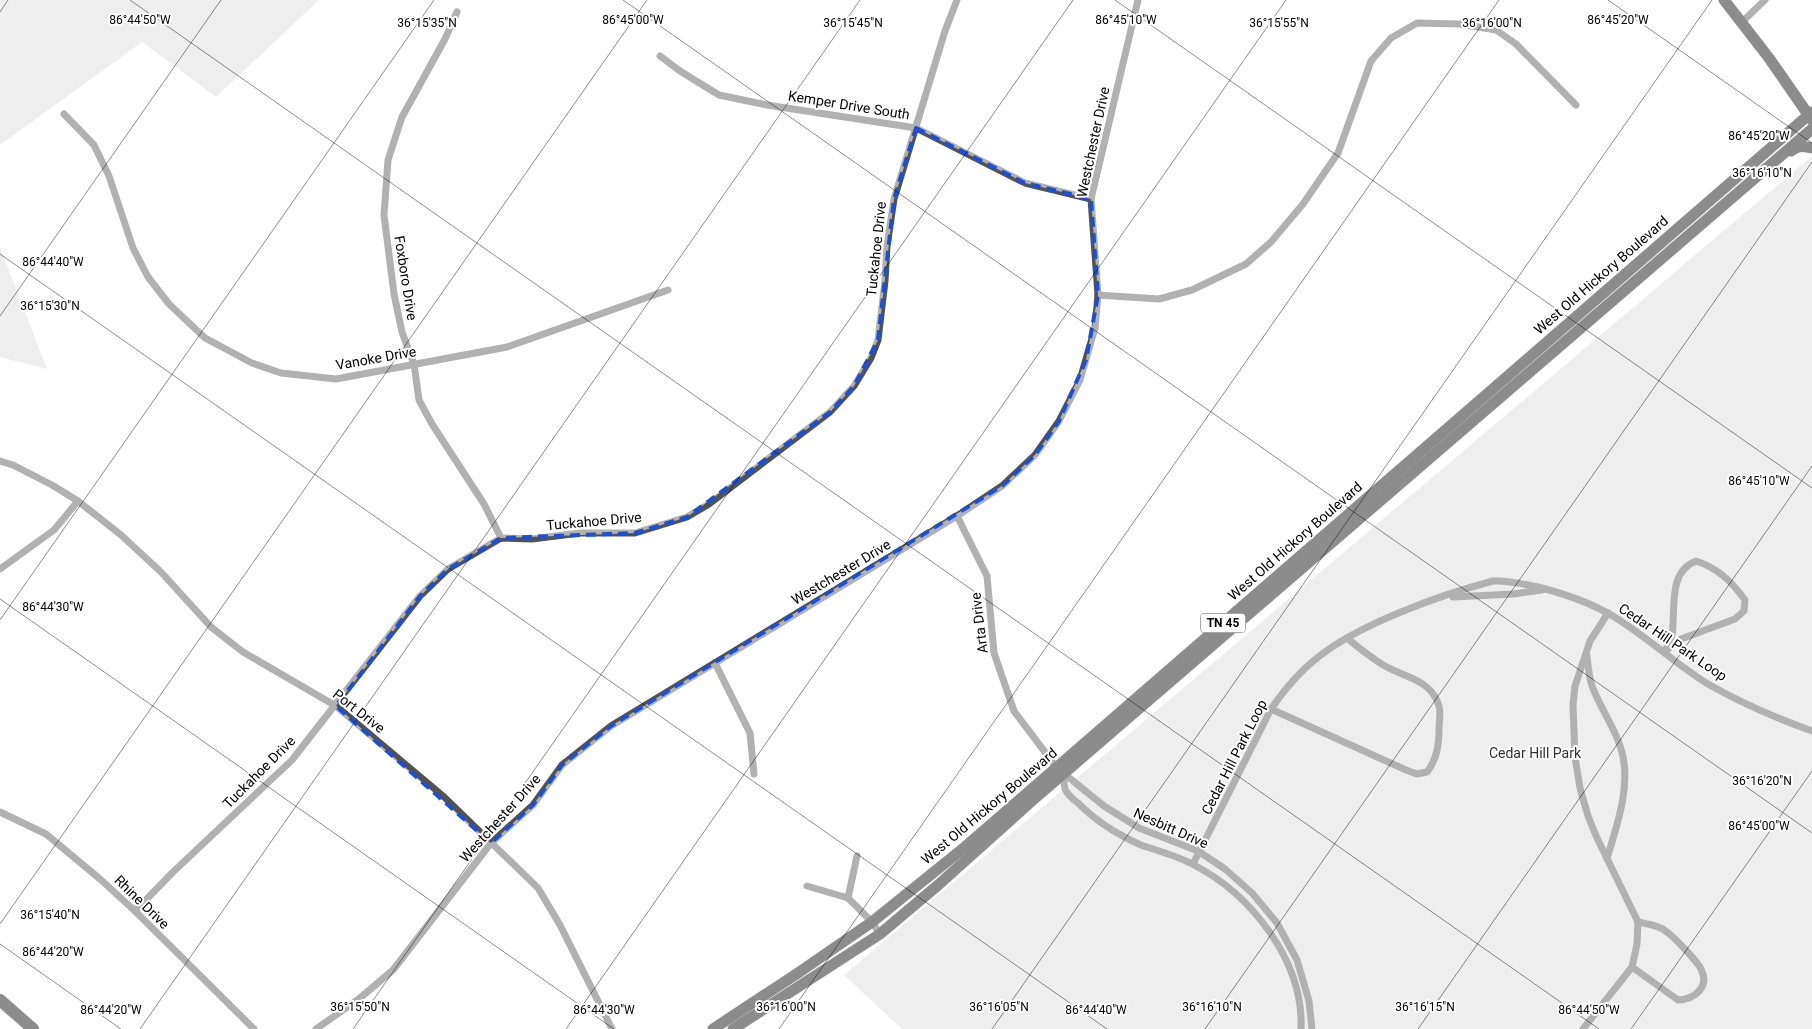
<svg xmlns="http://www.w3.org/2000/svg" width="1812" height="1029" font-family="Roboto,sans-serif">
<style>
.green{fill:#d9d9d9}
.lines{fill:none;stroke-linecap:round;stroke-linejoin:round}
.primary-casing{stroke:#dbdbdb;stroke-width:12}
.highway-casing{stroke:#dbdbdb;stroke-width:14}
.street{stroke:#525252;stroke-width:7}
.primary{stroke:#000;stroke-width:11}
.highway{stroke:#000;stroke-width:12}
.marked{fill:none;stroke:#1d4ed8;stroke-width:4;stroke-dasharray:10 6;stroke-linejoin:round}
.ticks{fill:none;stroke:#000;stroke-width:1;stroke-opacity:0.45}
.labels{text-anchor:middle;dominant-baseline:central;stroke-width:4;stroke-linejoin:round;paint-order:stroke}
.shield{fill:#fff;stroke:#4c4c4c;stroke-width:1}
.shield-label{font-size:12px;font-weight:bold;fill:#000}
.street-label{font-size:14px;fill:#000;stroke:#fff}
.park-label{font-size:14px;fill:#303030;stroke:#fff}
.ticks-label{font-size:12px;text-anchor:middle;fill:#000;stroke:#fff;stroke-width:4;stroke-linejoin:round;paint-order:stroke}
</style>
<rect width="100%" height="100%" fill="#fff"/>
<g class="green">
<polygon points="0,0 319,0 216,97 142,42 0,145"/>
<polygon points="1812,156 1812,1029 902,1029 844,975"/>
<polygon points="0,247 47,369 0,357"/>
</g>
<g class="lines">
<defs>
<g id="primary">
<polyline points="1724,0 1769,58 1812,120"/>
<path d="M 1791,151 C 1798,145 1803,146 1812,148"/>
<polyline points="713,1029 798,973 872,922 965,847 1812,112"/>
<polyline points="733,1029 880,934 937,886 1034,799 1812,129"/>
</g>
<polyline id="highway" points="0,1000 33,1029"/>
</defs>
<use href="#primary" class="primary-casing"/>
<use href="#highway" class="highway-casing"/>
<g class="street">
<polyline points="457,12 445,39 402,117 388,160 384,215 394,294 402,332 414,364 419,400 432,424 484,504 501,538"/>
<polyline points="1742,22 1765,0"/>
<polyline points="660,56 680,71 719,95 767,105 916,128 1025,183 1091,199"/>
<polyline points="64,114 94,145 109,176 133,248 148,277 169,304 205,338 252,363 281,373 336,379 507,347 668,290"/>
<polyline points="1098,295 1159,299 1192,290 1246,264 1271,242 1303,204 1338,153 1371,61 1391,38 1417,23 1459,24 1496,30 1516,44 1576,105"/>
<polyline points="0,461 13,465 52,485 78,501 121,535 161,572 211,627 243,652 336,706 444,797 538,888 560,925 612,1029"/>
<polyline points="957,516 987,576 994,653 1014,711 1057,768 1104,806 1139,828 1198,851 1225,869 1252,893 1277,923 1297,960 1309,1001 1312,1029"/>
<path d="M 1696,561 C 1718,568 1732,582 1745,600 L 1744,611 L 1735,619 L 1681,639 L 1664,652 C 1667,647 1671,641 1672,635 C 1676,610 1667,572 1696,561 Z"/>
<polyline points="0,569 54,530 78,501"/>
<polyline points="1453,597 1513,594 1542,590"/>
<path d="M 1587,656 C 1588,666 1589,677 1592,686 C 1601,710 1618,732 1623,757 C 1630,790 1616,827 1607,859"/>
<polyline points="715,663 750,733 754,774"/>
<path d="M 1271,709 L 1406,770 L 1417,774 L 1427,772 C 1437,759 1439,745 1439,729 C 1439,722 1441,712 1439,706 C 1432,680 1404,677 1385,666 C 1371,658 1359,648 1347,638"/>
<path d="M 1064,774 C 1064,778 1064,785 1065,789 C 1067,794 1074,800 1078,803 C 1096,821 1118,835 1141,845 C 1158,851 1178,856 1194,865 C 1252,895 1304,962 1301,1029"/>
<polyline points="0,812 46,834 100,879 135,911 254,1029"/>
<path d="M 1193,864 L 1271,709 C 1284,690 1299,672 1317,658 C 1359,624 1440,595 1493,581 C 1508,580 1523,584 1538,587 C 1570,595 1601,606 1628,626 C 1655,644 1680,667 1708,684 C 1741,703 1776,718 1812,731"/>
<polyline points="807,886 848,898 872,922 880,934"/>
<polyline points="848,898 857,856"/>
<polyline points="135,911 173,872 292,760 420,596 448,569 501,538 532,539 580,533 635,533 687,517 709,504 830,412 854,386 871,358 878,340 885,281 887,246 894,199 945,31 957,0"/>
<path d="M 1632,967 L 1678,1000 C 1695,999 1710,987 1701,969 C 1697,961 1675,938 1667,932 C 1659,925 1647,924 1638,922"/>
<polyline points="316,1029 360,998 393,970 491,843 533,805 562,765 611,726 957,516 1002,486 1035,455 1059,421 1080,380 1095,328 1098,295 1091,199 1138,0"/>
<polyline points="1583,1029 1632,967 1637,944 1638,922 1597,838 1588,816 1580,788 1575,757 1573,705 1575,686 1590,641 1608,613"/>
</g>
<use href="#primary" class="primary"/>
<use href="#highway" class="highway"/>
</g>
<path d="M0 0H1812V1029H0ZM 916,128 L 1025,183 L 1091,199 L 1098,295 L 1086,360 L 1059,421 L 1035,455 L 1002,486 L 611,726 L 562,765 L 533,805 L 491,843 L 336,706 L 420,596 L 448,569 L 501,538 L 635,533 L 687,517 L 830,412 L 854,386 L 878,340 L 894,199 Z" fill="#fff" fill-opacity=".55" fill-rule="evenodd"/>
<path class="marked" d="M 916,128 L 1025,183 L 1091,199 L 1098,295 L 1086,360 L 1059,421 L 1035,455 L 1002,486 L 611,726 L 562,765 L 533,805 L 491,843 L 336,706 L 420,596 L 448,569 L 501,538 L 635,533 L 687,517 L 830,412 L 854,386 L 878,340 L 894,199 Z"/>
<path class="ticks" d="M 130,0 L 1599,1029M 623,0 L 1812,833M 1115,0 L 1812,488M 1608,0 L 1812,143M 0,12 L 8,0M 0,254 L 1107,1029M 0,316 L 221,0M 0,599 L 614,1029M 0,620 L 434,0M 0,924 L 647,0M 0,944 L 121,1029M 140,1029 L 860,0M 353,1029 L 1073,0M 566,1029 L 1286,0M 779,1029 L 1499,0M 992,1029 L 1712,0M 1205,1029 L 1812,162M 1418,1029 L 1812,466M 1631,1029 L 1812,771"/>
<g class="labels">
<rect class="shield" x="1200.5" y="613.5" width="45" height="19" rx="4"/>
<g class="shield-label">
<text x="1223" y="623">TN 45</text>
</g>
<g class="street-label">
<text transform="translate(849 105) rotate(9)">Kemper Drive South</text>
<text transform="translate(1093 142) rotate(-78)">Westchester Drive</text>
<text transform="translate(876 249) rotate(-84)">Tuckahoe Drive</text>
<text transform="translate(1601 275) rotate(-41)">West Old Hickory Boulevard</text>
<text transform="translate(406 278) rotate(81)">Foxboro Drive</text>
<text transform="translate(376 358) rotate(-10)">Vanoke Drive</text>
<text transform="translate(594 521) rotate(-5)">Tuckahoe Drive</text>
<text transform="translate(1295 541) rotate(-41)">West Old Hickory Boulevard</text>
<text transform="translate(841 572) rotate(-31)">Westchester Drive</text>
<text transform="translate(979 623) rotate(-97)">Arta Drive</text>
<text transform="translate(1673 642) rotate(34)">Cedar Hill Park Loop</text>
<text transform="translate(359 711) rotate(38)">Port Drive</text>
<text transform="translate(1234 757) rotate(-63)">Cedar Hill Park Loop</text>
<text transform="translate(259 772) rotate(-45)">Tuckahoe Drive</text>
<text transform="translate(989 806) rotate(-40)">West Old Hickory Boulevard</text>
<text transform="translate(500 818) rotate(-48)">Westchester Drive</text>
<text transform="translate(1171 828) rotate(24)">Nesbitt Drive</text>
<text transform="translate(142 902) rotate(44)">Rhine Drive</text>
</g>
<g class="park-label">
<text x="1535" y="753">Cedar Hill Park</text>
</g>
</g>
<g class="ticks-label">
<text x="633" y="24">86°45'00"W</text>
<text x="140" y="24">86°44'50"W</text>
<text x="1126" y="24">86°45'10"W</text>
<text x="1618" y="24">86°45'20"W</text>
<text x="427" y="27">36°15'35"N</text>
<text x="853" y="27">36°15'45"N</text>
<text x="1279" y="27">36°15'55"N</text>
<text x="1492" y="27">36°16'00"N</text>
<text x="1759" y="140">86°45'20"W</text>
<text x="1762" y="177">36°16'10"N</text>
<text x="53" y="266">86°44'40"W</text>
<text x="50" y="310">36°15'30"N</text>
<text x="1759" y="485">86°45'10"W</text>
<text x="53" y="611">86°44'30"W</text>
<text x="1762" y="785">36°16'20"N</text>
<text x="1759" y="830">86°45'00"W</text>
<text x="50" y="919">36°15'40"N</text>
<text x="53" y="956">86°44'20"W</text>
<text x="360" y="1011">36°15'50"N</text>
<text x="786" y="1011">36°16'00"N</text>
<text x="999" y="1011">36°16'05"N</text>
<text x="1212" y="1011">36°16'10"N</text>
<text x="1425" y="1011">36°16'15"N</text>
<text x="111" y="1014">86°44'20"W</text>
<text x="604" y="1014">86°44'30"W</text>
<text x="1096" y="1014">86°44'40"W</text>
<text x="1589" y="1014">86°44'50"W</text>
</g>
</svg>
